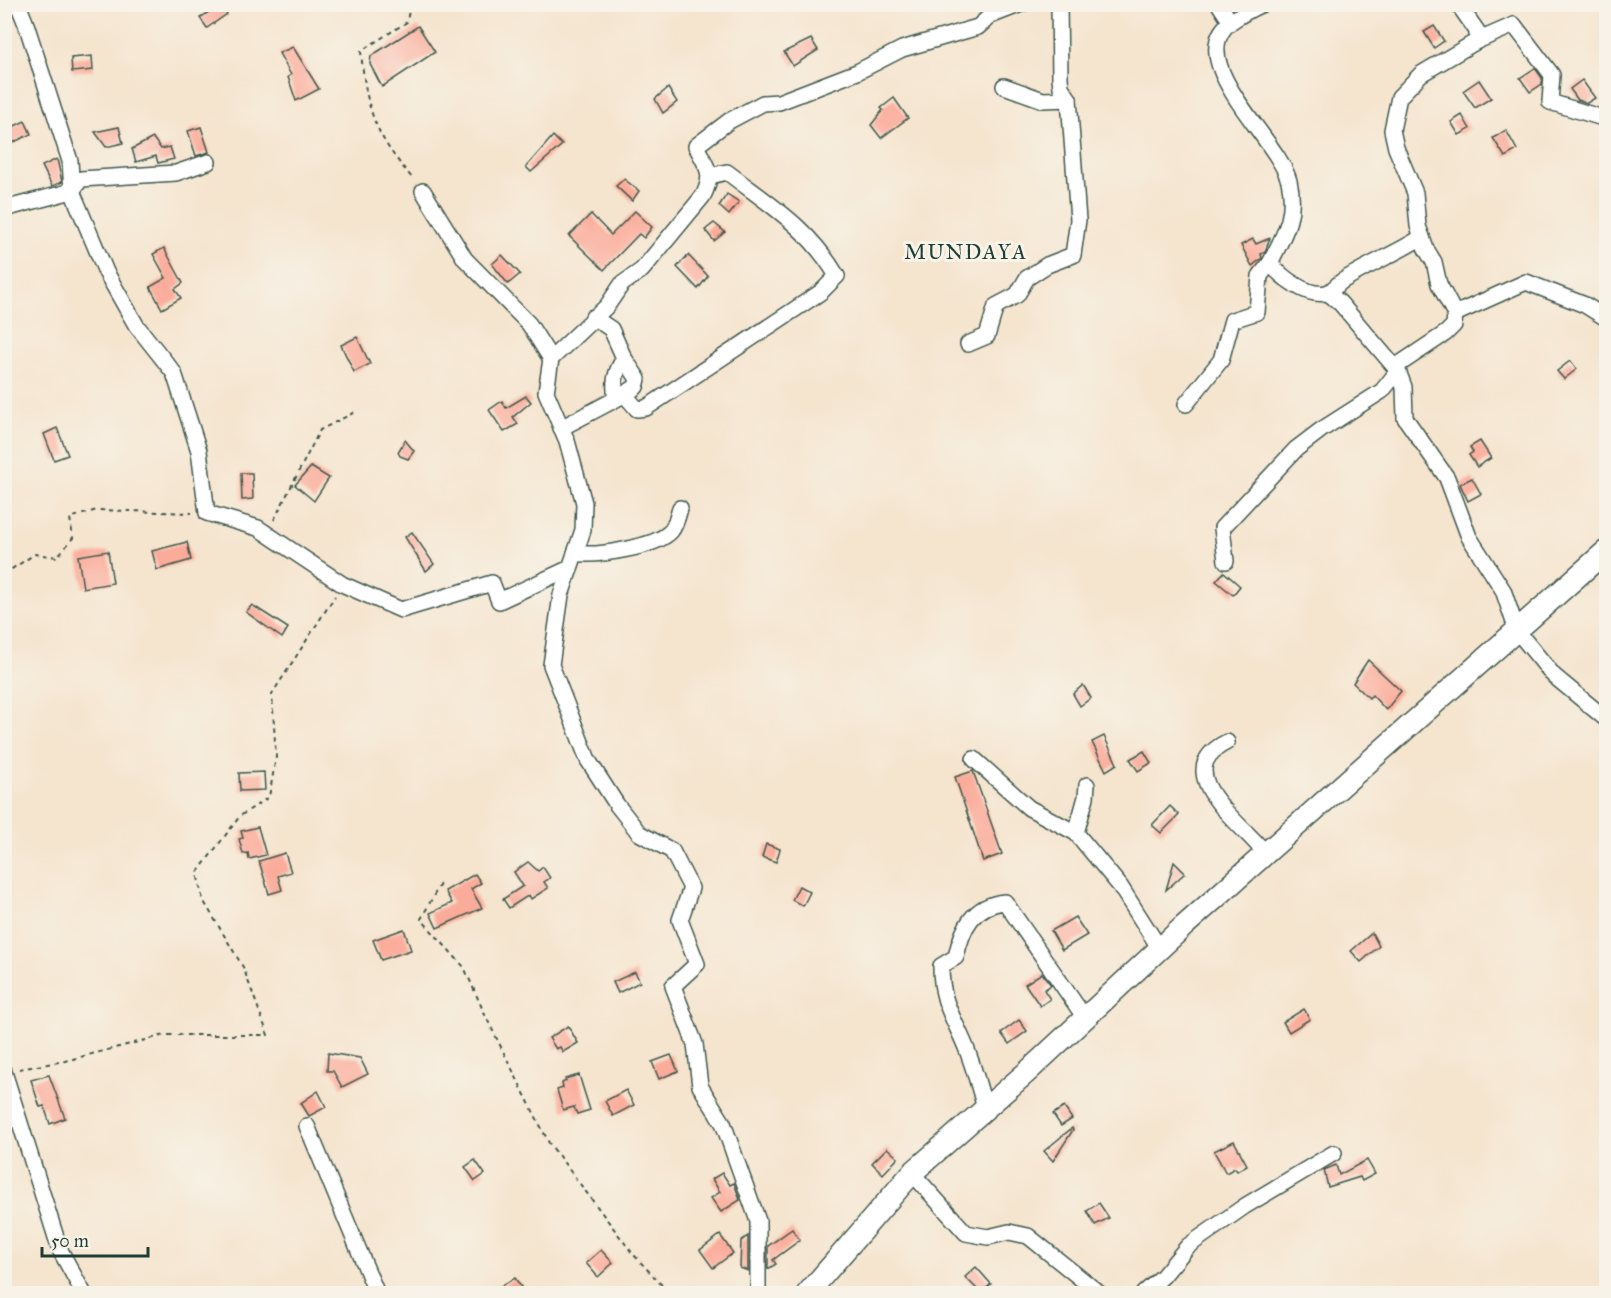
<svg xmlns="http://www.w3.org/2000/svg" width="1611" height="1298" font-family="'IM FELL Great Primer',serif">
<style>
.building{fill:#fbab9a}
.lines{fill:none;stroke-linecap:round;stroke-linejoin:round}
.minor-casing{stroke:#3f564b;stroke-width:18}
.secondary-casing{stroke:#3f564b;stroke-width:24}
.path{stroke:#3f564b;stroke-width:2;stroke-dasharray:4.5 4.5;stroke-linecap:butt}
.minor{stroke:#fff;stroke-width:15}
.secondary{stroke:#fff;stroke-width:21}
.labels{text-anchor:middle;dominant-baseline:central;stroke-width:6;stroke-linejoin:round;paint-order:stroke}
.quarter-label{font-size:21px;letter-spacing:1.5px;fill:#1f3d34;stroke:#f7f3e8}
</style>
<rect width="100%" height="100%" fill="#f7f3e8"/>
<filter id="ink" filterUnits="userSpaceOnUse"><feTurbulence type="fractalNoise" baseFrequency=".0167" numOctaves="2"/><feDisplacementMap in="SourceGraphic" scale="12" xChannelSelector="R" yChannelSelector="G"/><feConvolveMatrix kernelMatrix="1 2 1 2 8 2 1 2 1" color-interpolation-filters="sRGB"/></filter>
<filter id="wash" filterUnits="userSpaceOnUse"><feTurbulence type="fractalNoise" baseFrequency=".008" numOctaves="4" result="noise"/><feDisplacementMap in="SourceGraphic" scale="24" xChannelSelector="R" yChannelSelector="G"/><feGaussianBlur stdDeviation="1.35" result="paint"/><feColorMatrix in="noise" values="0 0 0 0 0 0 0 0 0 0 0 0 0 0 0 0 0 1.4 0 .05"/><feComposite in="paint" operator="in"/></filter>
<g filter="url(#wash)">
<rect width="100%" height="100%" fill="#f5e4ce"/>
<g id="blocks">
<g class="building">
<polygon points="221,4 227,14 207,28 200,18"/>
<polygon points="418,26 435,52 382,87 370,64 371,56"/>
<polygon points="1434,26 1444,41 1434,48 1424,32"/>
<polygon points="811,39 818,50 793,66 784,52"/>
<polygon points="293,47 319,89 296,101 288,77 291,75 279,53"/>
<polygon points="92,56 93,70 72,72 71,58"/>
<polygon points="1535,68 1542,78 1542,84 1530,92 1520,78"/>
<polygon points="1479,80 1491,98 1475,108 1463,91"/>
<polygon points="1582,80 1595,98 1587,103 1578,100 1570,89"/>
<polygon points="668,88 677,102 663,113 655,99"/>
<polygon points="894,98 908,118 881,138 871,125 883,110 881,108"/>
<polygon points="1462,115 1470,129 1459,135 1451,122"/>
<polygon points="25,121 31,134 4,147 4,131"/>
<polygon points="119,127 123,143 106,147 95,132"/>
<polygon points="201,127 209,152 196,156 188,131"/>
<polygon points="1506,130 1517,150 1505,157 1493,138"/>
<polygon points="553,136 562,145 531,172 526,167"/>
<polygon points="153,138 161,149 170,147 174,159 158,163 156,156 136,162 132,149"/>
<polygon points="57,159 62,182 52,186 42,166"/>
<polygon points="624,179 639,191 632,201 616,186"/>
<polygon points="727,194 739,202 729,215 719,206"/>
<polygon points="635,211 652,227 644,238 639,234 604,270 569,236 591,214 611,235"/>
<polygon points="714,223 725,232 714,241 705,230"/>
<polygon points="1270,238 1265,252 1261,254 1262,258 1252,266 1241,245 1253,239 1256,244"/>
<polygon points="164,248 183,283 175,289 181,298 162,309 150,287 166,278 153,254"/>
<polygon points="502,255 520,274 508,284 492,264"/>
<polygon points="688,255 708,276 698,289 677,267"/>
<polygon points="357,337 370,364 354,372 341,345"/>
<polygon points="1570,361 1577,369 1564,379 1557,371"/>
<polygon points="526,396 531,402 513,417 518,424 504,432 489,410 502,401 506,408"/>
<polygon points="57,428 68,455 54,460 44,434"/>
<polygon points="405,440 414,451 408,459 400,456 398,452"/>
<polygon points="1480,441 1491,458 1477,467 1469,455 1473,452 1470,447"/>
<polygon points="311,467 329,478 314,501 295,485"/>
<polygon points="241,473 252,473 253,499 242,500"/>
<polygon points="1472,478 1481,494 1468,501 1460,484"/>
<polygon points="412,532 434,564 426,571 405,537"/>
<polygon points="187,542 191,560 157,570 152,551"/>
<polygon points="108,551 113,583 83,588 78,556"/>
<polygon points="1224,572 1240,586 1233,595 1216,581"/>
<polygon points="252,605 288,628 282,638 246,612"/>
<polygon points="1368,660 1401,691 1386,710 1372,695 1369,698 1353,683"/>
<polygon points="1083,685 1091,698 1080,706 1073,694"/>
<polygon points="1104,736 1117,764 1106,771 1092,742"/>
<polygon points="1144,751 1151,763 1138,771 1130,759"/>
<polygon points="973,771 1002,854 983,861 955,777"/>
<polygon points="264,772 265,790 240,791 239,773"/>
<polygon points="1170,806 1179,815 1161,833 1152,825"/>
<polygon points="258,827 266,855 249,859 248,853 243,854 239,839 243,838 241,831"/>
<polygon points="766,844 780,849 776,862 762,857"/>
<polygon points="285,853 291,872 278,876 282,890 269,894 259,861"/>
<polygon points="528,862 538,871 543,867 550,878 544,882 548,888 531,899 529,895 509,908 503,899 523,886 514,872"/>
<polygon points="1174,862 1185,873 1166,890"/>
<polygon points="475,874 481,883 471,889 482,908 437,928 430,913 452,903 445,891"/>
<polygon points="799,886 810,892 803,906 792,900"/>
<polygon points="1075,917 1087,935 1062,950 1051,931"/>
<polygon points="404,929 411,950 381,960 373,940"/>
<polygon points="1372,933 1379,946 1361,962 1351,951"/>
<polygon points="635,972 640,982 618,993 613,982"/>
<polygon points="1042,973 1051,985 1044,990 1050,999 1040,1006 1025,984"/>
<polygon points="1304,1009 1310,1019 1289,1032 1283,1022"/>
<polygon points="1019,1020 1027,1031 1009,1044 1001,1033"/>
<polygon points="568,1026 578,1043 563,1052 560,1047 556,1049 549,1038"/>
<polygon points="328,1053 360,1058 368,1074 342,1087 333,1071 327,1071"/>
<polygon points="671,1055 678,1071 659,1079 652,1062"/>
<polygon points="49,1075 65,1118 50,1124 44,1106 40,1107 31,1080"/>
<polygon points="579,1075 590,1110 577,1114 574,1107 563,1110 557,1090 563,1088 562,1083 566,1081 565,1079"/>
<polygon points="626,1090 634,1105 613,1116 605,1101"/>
<polygon points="318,1091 326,1107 309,1116 301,1103"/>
<polygon points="1064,1107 1072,1119 1061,1126 1053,1114"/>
<polygon points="1072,1128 1073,1130 1053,1161 1044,1151"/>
<polygon points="1234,1141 1247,1165 1237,1171 1235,1168 1226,1173 1214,1151"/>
<polygon points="887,1148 898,1158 883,1174 872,1163"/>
<polygon points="475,1160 485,1174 475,1181 465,1167"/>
<polygon points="1367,1160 1375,1174 1362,1181 1360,1177 1328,1187 1324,1170 1336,1165 1339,1175"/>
<polygon points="722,1173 730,1185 734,1183 740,1200 721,1212 711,1198 720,1192 712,1179"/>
<polygon points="1099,1203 1109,1218 1095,1225 1087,1211"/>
<polygon points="792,1229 800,1240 773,1260 776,1264 768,1269 768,1246"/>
<polygon points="720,1235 733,1253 713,1268 700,1250"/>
<polygon points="748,1236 748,1271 740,1268 741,1241"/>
<polygon points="601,1250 613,1263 598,1277 586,1263"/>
<polygon points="976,1267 991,1284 981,1293 965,1277"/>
<polygon points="515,1278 525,1293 489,1293"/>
</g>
</g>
</g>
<g filter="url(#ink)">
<use href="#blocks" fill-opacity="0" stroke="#3f564b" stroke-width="1.5"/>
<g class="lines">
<defs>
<g id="minor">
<polyline points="18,4 26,24 70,161 72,191 106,272 136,325 174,373 199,451 207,513 258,528 342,584 401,610 492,583 499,601 570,568"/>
<polyline points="1219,4 1230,21"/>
<path d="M 1263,4 C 1254,7 1246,12 1238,17 C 1173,54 1277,136 1289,181 C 1297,215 1284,235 1270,263 C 1281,277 1307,297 1326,293 C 1332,292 1338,283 1344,280 C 1369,264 1397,253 1422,237"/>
<polyline points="1458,4 1477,31 1477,41"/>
<polyline points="1004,86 1043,100 1069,99"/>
<polyline points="423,191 465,259 529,324 551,359"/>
<polyline points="4,209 72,191 81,179 176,173 208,162"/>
<polyline points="1328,293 1340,303 1398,371 1404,387 1405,418 1447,478 1469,537 1503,590 1517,631 1554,676 1606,719"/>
<polyline points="1455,314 1526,282 1585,305 1606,318"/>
<polyline points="968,344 987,336 996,306 1017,295 1027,278 1047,265 1073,255 1078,220 1069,99 1061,87 1060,78 1059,4"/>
<polyline points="1395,367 1446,333 1454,325 1455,314 1439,284 1434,262 1426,249 1418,226 1415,193 1396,148 1392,130 1399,97 1421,74 1477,41 1514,25 1552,75 1550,102 1606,119"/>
<path d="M 625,395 L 637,409 L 646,408 L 821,292 L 837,276 C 808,227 771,206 727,172 L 710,176"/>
<polyline points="618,398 636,387 638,379 624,358"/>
<polyline points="1186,404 1221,360 1232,320 1257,312 1260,276 1270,263"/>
<path d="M 561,428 L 616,399 C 613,382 615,373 624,358 L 611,329 L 593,317"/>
<path d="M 575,553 C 596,557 657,547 671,531 C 676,525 678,516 680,508"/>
<polyline points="1226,561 1222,528 1296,449 1321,430 1382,391 1398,371"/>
<path d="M 1227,742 C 1166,772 1243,824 1266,854"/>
<polyline points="974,759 1029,808 1076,833 1120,886 1160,949"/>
<polyline points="1076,833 1086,797 1087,785"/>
<polyline points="4,1072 60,1250 84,1294"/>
<path d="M 985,1109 C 980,1089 974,1069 967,1050 C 954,1017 941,1004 941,966 L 956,957 C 962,928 973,905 1005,902 L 1085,1018"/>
<polyline points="307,1126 377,1294"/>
<polyline points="912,1173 966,1233 988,1237 1009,1232 1028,1236 1100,1294"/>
<path d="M 758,1294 L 758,1221 L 723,1123 L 700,1086 L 695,1044 L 673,986 L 697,964 L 680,920 L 691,888 L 672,851 L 639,833 L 617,805 L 588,760 L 551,665 L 561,595 L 583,530 L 584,503 L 567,441 L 546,392 L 551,359 L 607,306 L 622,284 L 642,270 L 703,196 C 715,173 706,166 696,146 L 729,121 L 763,103 L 779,102 L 857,72 L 902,49 L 978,27 L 990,16 L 1021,4"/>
<polyline points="1143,1294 1163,1276 1188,1246 1245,1206 1334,1153"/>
</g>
<polyline id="secondary" points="807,1294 912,1173 1026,1073 1184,926 1606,551"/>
</defs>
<use href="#minor" class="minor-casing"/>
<use href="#secondary" class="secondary-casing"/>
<g class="path">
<path d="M 410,4 L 407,22 L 361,51 C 366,110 375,136 414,180"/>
<polyline points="274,520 320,430 357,411"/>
<polyline points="4,574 35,554 57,557 73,538 70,518 97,510 192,513"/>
<polyline points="440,884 421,919 464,967 486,1017 549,1143 633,1254 670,1294"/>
<polyline points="19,1069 65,1061 165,1035 268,1035 243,967 203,900 197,873 240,816 269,797 276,757 272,694 335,596"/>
</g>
<use href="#minor" class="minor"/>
<use href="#secondary" class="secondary"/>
</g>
</g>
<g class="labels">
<g class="quarter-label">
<text x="966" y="252">MUNDAYA</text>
</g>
</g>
<rect width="1611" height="1298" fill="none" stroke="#f7f3e8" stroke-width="24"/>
<path d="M42 1247v9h106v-9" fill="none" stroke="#1f3d34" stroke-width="3"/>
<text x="51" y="1247" font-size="18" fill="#1f3d34" stroke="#f7f3e8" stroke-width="4.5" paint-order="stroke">50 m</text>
</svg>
